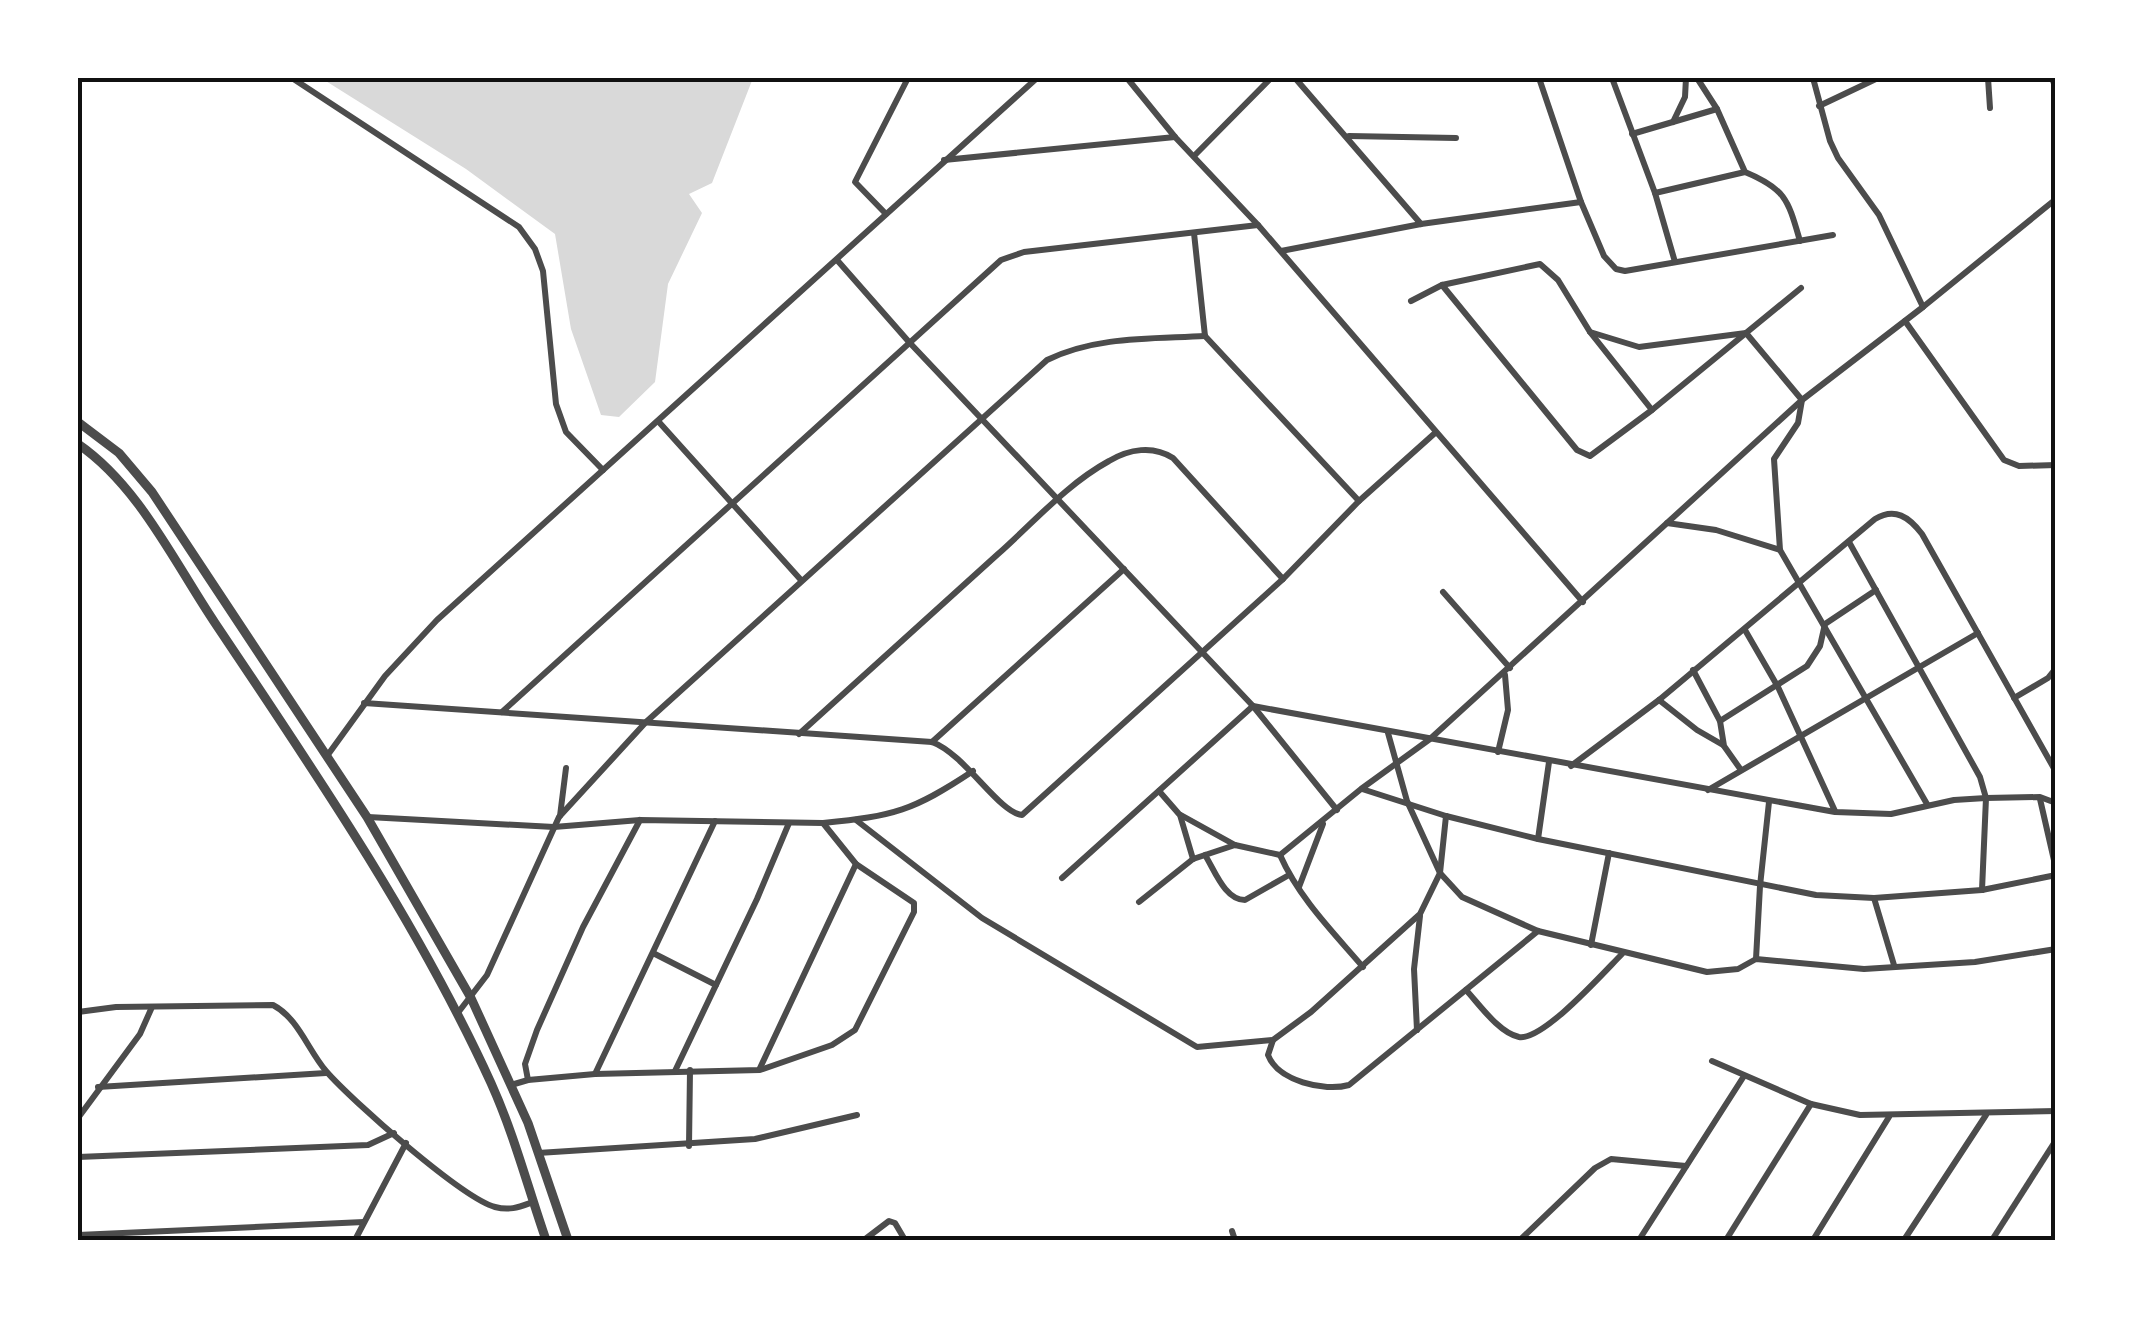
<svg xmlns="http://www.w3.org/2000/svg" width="2133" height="1318" font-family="'Libre Baskerville',serif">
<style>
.water{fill:#d9d9d9}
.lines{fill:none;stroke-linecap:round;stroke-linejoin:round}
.minor{stroke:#4c4c4c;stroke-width:6}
.tertiary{stroke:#4c4c4c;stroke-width:9}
.neatline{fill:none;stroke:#111;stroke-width:4}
</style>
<rect width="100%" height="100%" fill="#fff"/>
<polygon class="water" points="321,78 753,78 712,183 689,194 702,213 668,284 655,382 619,417 601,415 571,329 555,234 466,169"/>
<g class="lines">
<g class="minor">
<polyline points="292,78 519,227 535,249 543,271 556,404 566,432 603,470"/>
<polyline points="1127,78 1175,137 1258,225 1583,602"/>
<polyline points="1295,78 1421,224"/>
<polyline points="1539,78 1581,202 1604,256 1616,269 1625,271 1833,235"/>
<polyline points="1612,78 1655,193 1675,262"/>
<path d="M 1697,78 L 1717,109 L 1745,172 C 1786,189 1788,200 1800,241"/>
<polyline points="1813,78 1830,141 1838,158 1879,215 1923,307"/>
<polyline points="1988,78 1990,108"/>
<polyline points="2052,78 2056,89"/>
<polyline points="1819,106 1878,78"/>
<polyline points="1673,122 1685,97 1686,78"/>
<polyline points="1632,134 1717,109"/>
<polyline points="1349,136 1456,138"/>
<polyline points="1194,156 1271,78"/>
<polyline points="944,160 1175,137"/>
<polyline points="1655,193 1745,172"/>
<polyline points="886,214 855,182 908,78"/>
<polyline points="1194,233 1205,336"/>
<polyline points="1281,251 1421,224 1581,202"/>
<polyline points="837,260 909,342 1253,706 1337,810"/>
<polyline points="1442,285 1577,450 1590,456 1652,410 1801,288"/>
<polyline points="1411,301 1442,285 1540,264 1558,280 1590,332 1652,410"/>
<polyline points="1905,321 2004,460 2019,466 2056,465"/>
<polyline points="1590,332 1639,347 1746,333 1802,400 1798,423 1774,459 1780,550 1927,804"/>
<polyline points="1205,336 1359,501"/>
<polyline points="658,421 801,580"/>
<polyline points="1667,523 1716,530 1780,550"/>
<polyline points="1849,542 1980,777 1986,798 1982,890"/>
<polyline points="1443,592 1510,668"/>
<polyline points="1745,630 1778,687 1835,811"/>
<polyline points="1693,670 1720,721 1724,746 1741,770"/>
<polyline points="2014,698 2048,678 2056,668"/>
<polyline points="1659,700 1697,730 1723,745"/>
<path d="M 364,703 L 932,742 C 965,754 999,813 1022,815 L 1283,579 L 1359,501 L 1435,433"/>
<polyline points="502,712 1001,260 1024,252 1258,225"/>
<polyline points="1720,721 1807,666 1820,646 1825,624 1876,590"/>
<polyline points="1388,733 1407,801 1440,873 1462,897 1538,931 1707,972 1738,969 1756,959 1864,969 1975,962 2056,949"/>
<path d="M 799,734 C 865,674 932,614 998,554 C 1033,523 1067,484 1109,461 C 1129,449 1153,445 1173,458 L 1283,579"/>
<polyline points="932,742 1124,569"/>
<polyline points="1498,752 1508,710 1505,675"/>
<polyline points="327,756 385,676 437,620 1037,78"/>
<path d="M 1571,766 L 1659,700 L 1875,519 C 1895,507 1909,517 1922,534 L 2056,772"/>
<polyline points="1362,789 1446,816 1538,839 1816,895 1874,898 1982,890 2056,875"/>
<polyline points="1708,790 1978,633"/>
<polyline points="1159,791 1179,814 1235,845"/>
<polyline points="2040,799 2056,869"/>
<polyline points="1180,815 1193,859"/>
<polyline points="560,816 566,768"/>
<polyline points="368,817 554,827 640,820 823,823 856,864 914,903 914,912 855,1030 832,1045 760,1070 595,1074 528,1080 511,1085"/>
<polyline points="856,820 982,918 1197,1047 1273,1040 1311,1012 1420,914 1440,873 1446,816"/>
<path d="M 823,823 C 894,816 913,811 973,771"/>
<polyline points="1538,839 1549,762"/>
<path d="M 1205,855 C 1215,871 1225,900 1245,900 L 1289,875"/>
<path d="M 1280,855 C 1299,898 1333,932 1363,967"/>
<polyline points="1062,878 1253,706 1835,812 1891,814 1954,800 1986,798 2040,797 2056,803"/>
<polyline points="1299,887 1323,824"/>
<polyline points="1874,898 1894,965"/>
<polyline points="1139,902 1193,859 1235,845 1280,855 1361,789 1430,739 1802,400 1923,307 2056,199"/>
<polyline points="1591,945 1609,853"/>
<polyline points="653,953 716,985"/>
<polyline points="1756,959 1760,886 1769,802"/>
<path d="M 1466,990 C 1479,1004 1499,1033 1519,1037 C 1543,1041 1604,972 1622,954"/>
<path d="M 78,1012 L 116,1007 L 273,1005 C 298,1018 308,1050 326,1071 C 351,1100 462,1198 495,1207 C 510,1211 519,1207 533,1202"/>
<path d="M 457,1014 L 487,975 L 559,817 L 646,722 L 1047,360 C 1096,336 1152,339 1205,336"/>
<polyline points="1417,1030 1414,969 1420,916"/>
<path d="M 1273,1040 L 1268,1055 C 1278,1081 1324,1092 1349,1085 L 1538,931"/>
<polyline points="1712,1061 1811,1104 1860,1115 2056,1111"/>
<polyline points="760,1068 856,864"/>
<polyline points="675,1071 757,899 789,823"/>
<polyline points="595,1074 715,821"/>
<polyline points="528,1080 525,1064 537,1030 583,927 640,820"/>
<polyline points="98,1087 326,1073"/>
<polyline points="78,1118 140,1034 152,1007"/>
<polyline points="689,1146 690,1070"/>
<polyline points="538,1153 755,1139 857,1115"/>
<polyline points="78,1157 368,1145 394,1133"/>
<polyline points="1232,1231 1235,1240"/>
<polyline points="78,1235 364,1222"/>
<polyline points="355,1240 406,1143"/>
<polyline points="864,1240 889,1221 895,1223 905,1240"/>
<polyline points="1520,1240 1595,1168 1611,1159 1686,1166"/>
<polyline points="1639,1240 1744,1076"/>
<polyline points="1726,1240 1811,1104"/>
<polyline points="1813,1240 1889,1117"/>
<polyline points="1904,1240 1986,1115"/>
<polyline points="1992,1240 2056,1140"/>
</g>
<g class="tertiary">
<polyline points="78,422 119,453 152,492 367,817 471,998 528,1123 568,1240"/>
<path d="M 78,444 C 139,486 174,562 215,623 C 313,769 418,923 491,1083 C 514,1134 528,1188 546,1240"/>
</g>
</g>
<rect width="2133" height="1318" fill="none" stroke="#ffffff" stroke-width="160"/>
<rect x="80" y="80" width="1973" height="1158" class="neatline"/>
</svg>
